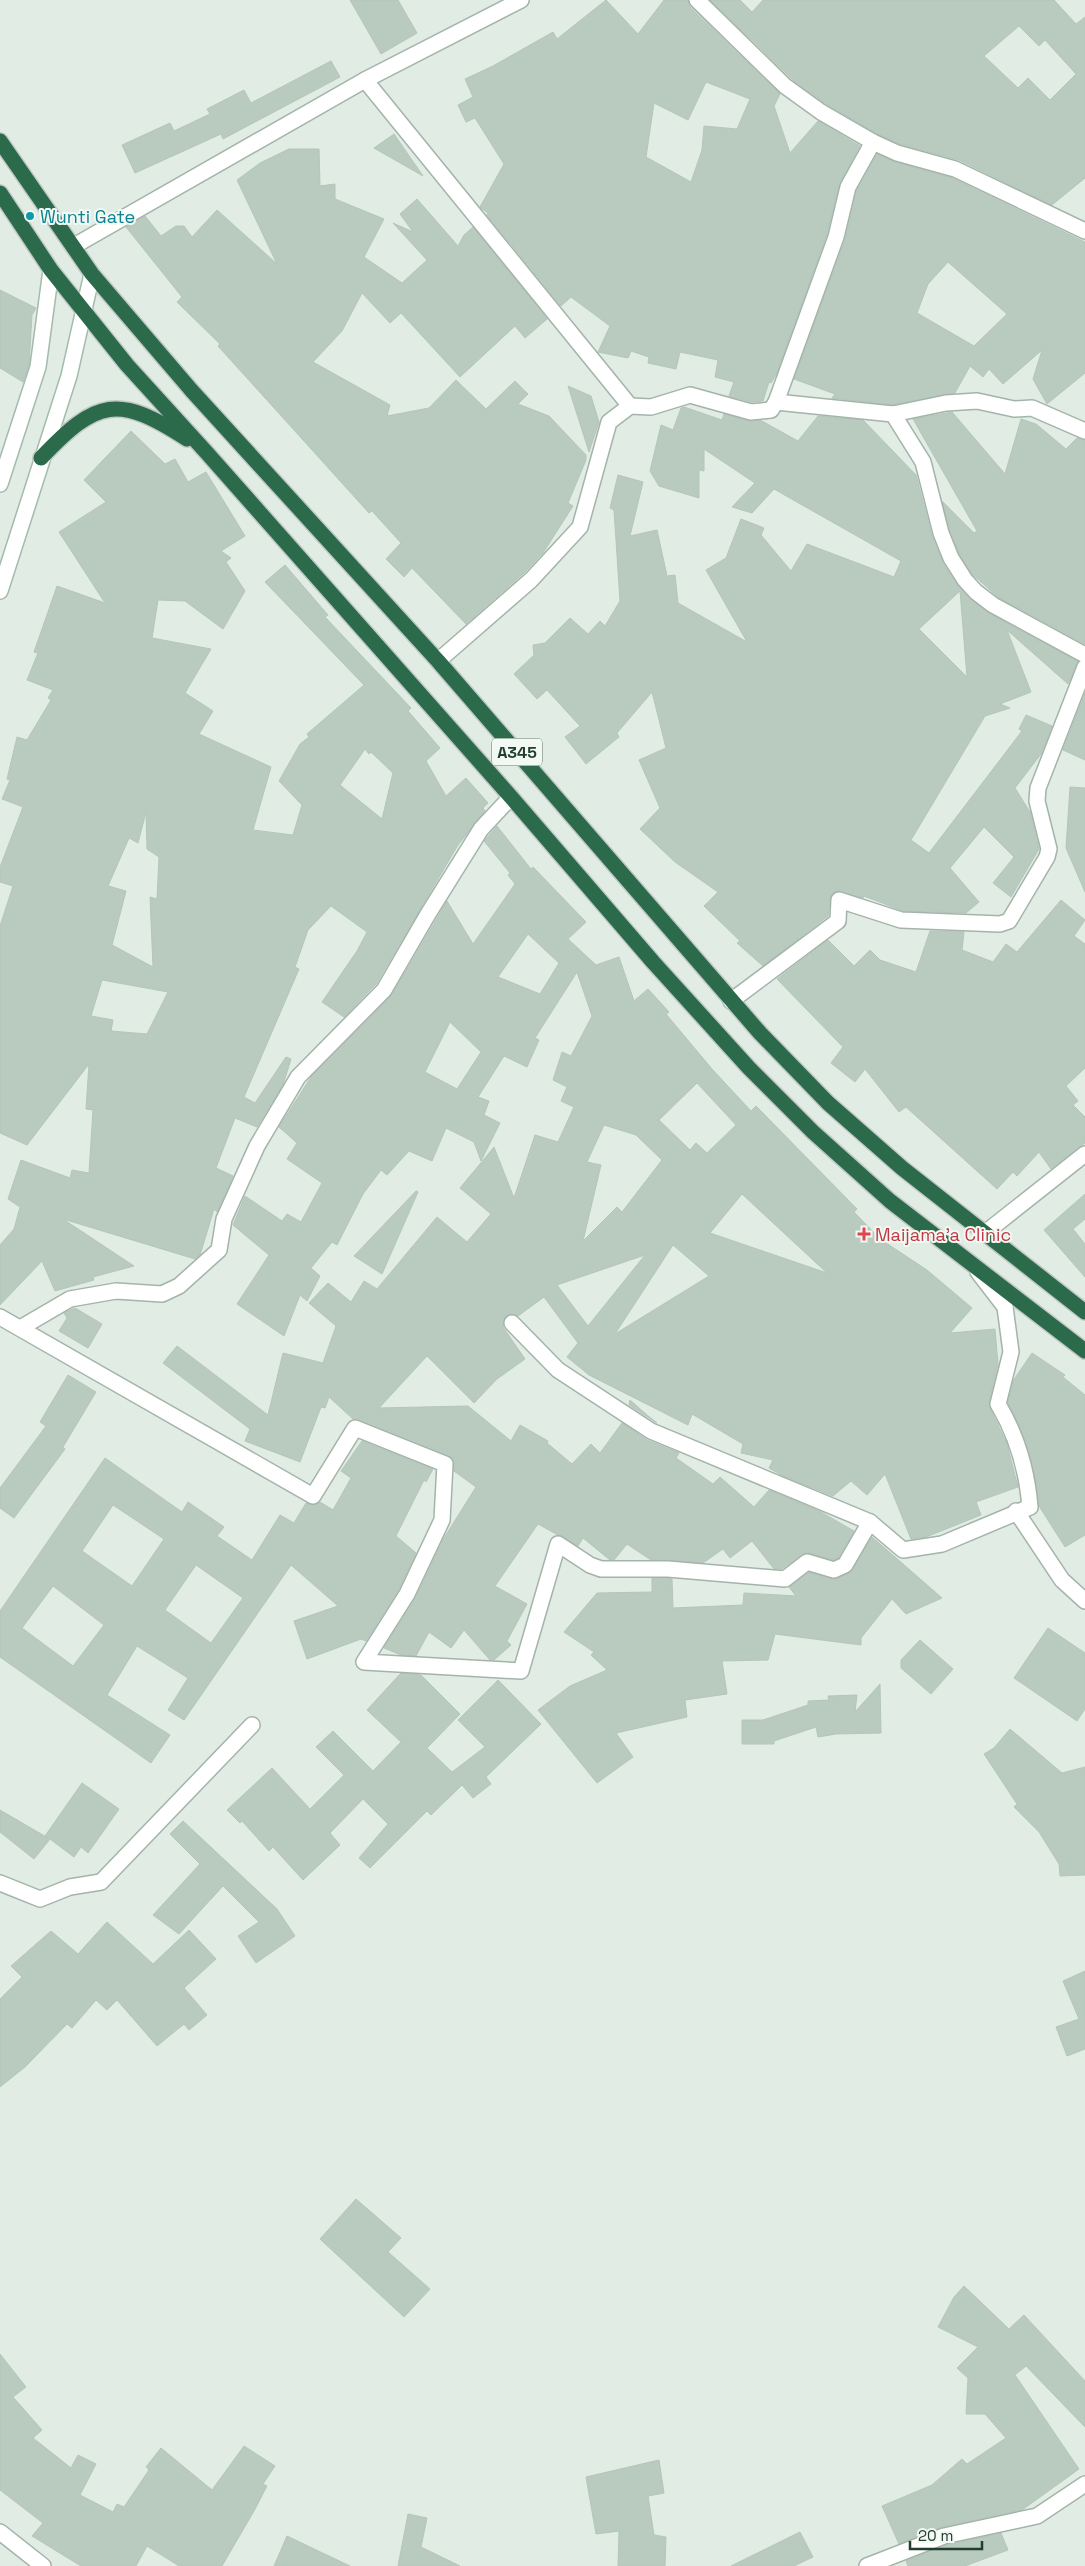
<svg xmlns="http://www.w3.org/2000/svg" width="1085" height="2566" font-family="'Space Grotesk',sans-serif">
<style>
.building{fill:#b9cabf;stroke:#b4c6b9;fill-rule:evenodd}
.lines{fill:none;stroke-linecap:round;stroke-linejoin:round}
.street-casing{stroke:#a4b4aa;stroke-width:18}
.secondary-casing{stroke:#a2bbac;stroke-width:18}
.highway-casing{stroke:#c1c9c4;stroke-width:18}
.street{stroke:#fff;stroke-width:15}
.secondary{stroke:#fff;stroke-width:15}
.highway{stroke:#2c6a4c;stroke-width:15}
.culture-dot{fill:#0f9aa8;stroke:#f2f8f3;stroke-width:2}
.health-dot{fill:#e0444e;stroke:#f2f8f3;stroke-width:2}
.labels{text-anchor:middle;dominant-baseline:central;stroke-width:4;stroke-linejoin:round;paint-order:stroke}
.shield{fill:#f2f8f3;stroke:#607569;stroke-width:1}
.shield-label{font-size:16px;font-weight:bold;fill:#213d2e}
.culture-label{font-size:18px;fill:#0d838f;stroke:#f2f8f3;text-anchor:start}
.health-label{font-size:18px;fill:#be3a42;stroke:#f2f8f3;text-anchor:start}
</style>
<rect width="100%" height="100%" fill="#e1ece4"/>
<g class="building">
<polygon points="350,0 398,0 417,33 381,54"/>
<path d="M 606,0 L 638,34 L 664,0 L 688,0 L 690,7 L 780,94 L 774,106 L 790,153 L 818,121 L 860,146 L 839,185 L 827,234 L 777,373 L 771,383 L 769,382 L 763,401 L 752,402 L 729,396 L 734,382 L 715,377 L 718,360 L 680,352 L 676,369 L 648,363 L 649,357 L 631,351 L 628,358 L 598,352 L 610,326 L 571,297 L 561,306 L 487,215 L 488,213 L 480,207 L 504,164 L 475,118 L 466,122 L 458,105 L 473,97 L 465,79 L 493,66 L 553,32 L 557,39 ZM 706,82 L 750,99 L 737,129 L 704,126 L 702,150 L 691,182 L 646,157 L 654,103 L 688,120 Z"/>
<path d="M 710,0 L 740,0 L 752,12 L 763,0 L 1054,0 L 1076,24 L 1085,17 L 1085,178 L 1052,205 L 959,160 L 900,144 L 877,134 L 826,104 L 794,81 ZM 1019,26 L 1039,46 L 1045,40 L 1076,74 L 1050,100 L 1028,78 L 1018,88 L 984,56 Z"/>
<polygon points="331,61 340,77 223,139 221,134 135,173 122,145 170,123 174,131 210,114 207,109 244,90 251,103"/>
<polygon points="394,134 423,176 374,148"/>
<polygon points="289,149 319,149 320,186 335,184 335,199 384,219 364,257 402,283 427,260 393,223 413,232 400,214 417,199 458,246 464,235 473,227 547,319 525,338 515,326 460,377 401,313 390,323 362,293 342,331 313,362 390,405 387,416 429,408 456,380 486,409 515,381 528,394 518,404 549,416 586,455 586,460 568,503 573,506 543,553 524,573 466,624 412,568 404,577 386,559 401,543 372,511 369,513 218,346 220,344 177,302 182,297 126,227 145,216 161,236 176,226 184,226 192,237 217,210 277,264 237,180 260,163"/>
<path d="M 877,154 L 895,162 L 952,178 L 1085,242 L 1085,373 L 1047,404 L 1033,379 L 1042,350 L 1003,384 L 989,369 L 983,377 L 970,366 L 955,393 L 893,405 L 832,398 L 835,394 L 794,379 L 845,240 L 857,190 ZM 948,262 L 1007,314 L 974,346 L 917,313 L 928,284 Z"/>
<polygon points="0,290 36,308 32,315 29,365 23,382 0,368"/>
<polygon points="568,386 591,396 599,422 589,452"/>
<path d="M 684,407 L 722,420 L 724,414 L 749,421 L 760,420 L 798,441 L 818,416 L 863,420 L 916,475 L 932,536 L 943,563 L 958,586 L 988,613 L 1078,662 L 1068,684 L 1007,630 L 1031,692 L 1000,704 L 1010,708 L 985,716 L 911,840 L 929,853 L 1022,731 L 1019,729 L 1026,715 L 1052,726 L 1041,754 L 1015,788 L 1030,812 L 1039,849 L 1011,897 L 993,883 L 1014,857 L 984,827 L 950,868 L 979,902 L 966,913 L 903,911 L 864,896 L 863,898 L 837,891 L 831,896 L 828,916 L 763,966 L 737,943 L 740,941 L 704,906 L 718,892 L 675,862 L 640,829 L 660,808 L 639,760 L 666,748 L 652,692 L 617,733 L 619,737 L 586,764 L 565,737 L 580,726 L 547,690 L 537,699 L 514,674 L 534,655 L 533,645 L 545,643 L 570,618 L 588,634 L 600,621 L 605,626 L 620,601 L 614,510 L 610,508 L 618,475 L 643,482 L 630,536 L 657,530 L 667,576 L 675,575 L 678,603 L 747,642 L 706,570 L 726,558 L 741,519 L 764,528 L 761,535 L 791,571 L 807,544 L 894,577 L 901,561 L 774,489 L 752,513 L 732,507 L 755,483 L 704,449 L 704,471 L 699,470 L 699,498 L 659,486 L 650,471 L 661,425 L 673,430 L 681,408 ZM 960,591 L 967,677 L 919,629 Z"/>
<polygon points="952,412 1005,474 1021,419 1036,424 1066,449 1077,438 1085,440 1085,644 998,597 972,574 959,554 950,530 942,501 974,533 977,531 913,419"/>
<path d="M 131,431 L 165,464 L 175,459 L 188,482 L 206,472 L 245,536 L 221,551 L 231,558 L 226,562 L 245,591 L 223,629 L 185,601 L 158,600 L 152,638 L 211,649 L 185,693 L 213,711 L 199,734 L 271,767 L 253,830 L 293,835 L 302,805 L 279,781 L 300,744 L 309,737 L 307,734 L 364,685 L 265,582 L 285,565 L 328,615 L 325,617 L 411,708 L 408,711 L 440,748 L 426,761 L 446,796 L 466,778 L 488,803 L 483,808 L 485,811 L 458,845 L 376,984 L 344,1017 L 322,1002 L 357,951 L 367,932 L 331,906 L 308,930 L 295,967 L 299,969 L 244,1097 L 255,1103 L 286,1057 L 291,1059 L 283,1085 L 257,1127 L 235,1118 L 216,1168 L 233,1176 L 217,1212 L 214,1209 L 200,1255 L 195,1259 L 63,1219 L 134,1266 L 93,1277 L 94,1280 L 55,1291 L 42,1261 L 0,1305 L 0,1245 L 14,1229 L 20,1207 L 8,1199 L 21,1160 L 70,1178 L 72,1170 L 89,1173 L 93,1110 L 86,1109 L 89,1064 L 27,1145 L 0,1133 L 0,926 L 13,886 L 0,882 L 0,867 L 23,807 L 2,799 L 10,780 L 7,779 L 17,737 L 27,740 L 51,700 L 48,698 L 53,690 L 27,680 L 38,653 L 34,652 L 57,586 L 105,603 L 59,532 L 106,502 L 84,480 ZM 365,749 L 369,754 L 371,752 L 393,773 L 382,819 L 340,785 ZM 146,812 L 147,849 L 159,857 L 157,899 L 150,897 L 153,967 L 112,945 L 126,891 L 108,886 L 129,838 L 138,843 ZM 102,980 L 168,992 L 147,1034 L 111,1031 L 113,1020 L 91,1016 Z"/>
<polygon points="1085,693 1085,760 1063,750"/>
<polygon points="1070,787 1085,788 1085,892 1066,848"/>
<path d="M 497,826 L 531,869 L 533,867 L 586,922 L 568,939 L 596,965 L 619,957 L 634,1001 L 648,989 L 669,1012 L 666,1014 L 712,1069 L 751,1111 L 756,1106 L 857,1209 L 854,1212 L 880,1239 L 927,1270 L 972,1308 L 950,1333 L 995,1329 L 998,1364 L 989,1402 L 990,1408 L 1007,1444 L 1018,1487 L 976,1502 L 981,1515 L 926,1537 L 911,1539 L 885,1474 L 867,1495 L 851,1481 L 833,1496 L 783,1476 L 769,1468 L 773,1460 L 741,1453 L 743,1444 L 692,1414 L 688,1425 L 589,1375 L 567,1357 L 578,1343 L 544,1297 L 518,1316 L 510,1314 L 505,1317 L 503,1327 L 525,1359 L 497,1379 L 474,1403 L 427,1356 L 379,1408 L 468,1406 L 511,1441 L 520,1425 L 548,1441 L 547,1443 L 572,1464 L 591,1444 L 600,1453 L 622,1423 L 647,1440 L 679,1453 L 676,1458 L 713,1484 L 720,1477 L 754,1507 L 769,1490 L 821,1512 L 854,1531 L 838,1558 L 833,1560 L 805,1553 L 782,1569 L 774,1569 L 752,1541 L 730,1558 L 723,1549 L 703,1563 L 651,1560 L 627,1544 L 614,1560 L 610,1560 L 583,1538 L 578,1546 L 538,1524 L 495,1586 L 527,1604 L 507,1641 L 511,1645 L 494,1660 L 490,1660 L 464,1630 L 451,1648 L 429,1632 L 416,1656 L 401,1655 L 384,1648 L 415,1599 L 444,1538 L 476,1487 L 454,1471 L 453,1459 L 353,1419 L 329,1397 L 325,1408 L 321,1407 L 300,1462 L 245,1441 L 250,1429 L 163,1363 L 177,1346 L 268,1415 L 283,1353 L 323,1363 L 336,1326 L 309,1303 L 328,1283 L 351,1302 L 364,1281 L 377,1289 L 437,1217 L 467,1242 L 491,1214 L 460,1188 L 494,1147 L 514,1198 L 535,1135 L 558,1142 L 574,1107 L 561,1101 L 567,1087 L 553,1080 L 562,1052 L 571,1056 L 592,1016 L 577,972 L 535,1038 L 539,1040 L 527,1067 L 504,1056 L 478,1097 L 489,1101 L 484,1115 L 500,1123 L 481,1161 L 474,1142 L 446,1128 L 432,1161 L 409,1151 L 387,1175 L 381,1170 L 363,1194 L 337,1245 L 332,1242 L 311,1268 L 320,1276 L 307,1301 L 300,1295 L 284,1336 L 237,1304 L 269,1255 L 233,1225 L 245,1196 L 282,1221 L 287,1214 L 301,1222 L 322,1183 L 287,1159 L 297,1143 L 279,1127 L 311,1077 L 392,995 L 447,901 L 473,944 L 515,884 L 508,875 L 510,873 L 484,841 ZM 528,934 L 559,963 L 540,994 L 498,977 ZM 450,1022 L 481,1052 L 457,1089 L 425,1072 ZM 697,1083 L 736,1125 L 707,1153 L 696,1143 L 690,1150 L 659,1120 ZM 604,1125 L 636,1135 L 662,1160 L 622,1212 L 617,1207 L 583,1241 L 601,1165 L 587,1162 ZM 742,1194 L 827,1273 L 710,1233 ZM 673,1245 L 709,1276 L 615,1334 ZM 645,1255 L 588,1326 L 557,1285 Z"/>
<polygon points="1061,900 1085,920 1074,936 1085,944 1085,1068 1066,1086 1078,1101 1073,1105 1085,1117 1085,1143 1051,1169 1039,1152 1017,1176 1013,1172 997,1189 906,1107 899,1112 865,1069 855,1082 831,1063 843,1047 777,979 828,940 854,966 870,950 880,960 916,972 930,931 964,932 962,950 993,962 1006,944 1017,952"/>
<polygon points="416,1191 418,1192 382,1274 354,1256"/>
<polygon points="1085,1194 1085,1219 1073,1229 1085,1244 1085,1277 1044,1230"/>
<polygon points="75,1308 102,1324 88,1348 59,1331 67,1318 64,1313"/>
<polygon points="1032,1353 1065,1375 1063,1377 1085,1395 1085,1535 1065,1547 1039,1506 1029,1451 1008,1403 1013,1381"/>
<polygon points="68,1375 96,1392 63,1447 65,1449 14,1518 0,1508 0,1488 46,1426 40,1422"/>
<polygon points="630,1400 647,1415 657,1423 629,1405"/>
<path d="M 362,1441 L 433,1469 L 426,1482 L 424,1480 L 396,1536 L 416,1553 L 399,1589 L 366,1641 L 361,1639 L 307,1659 L 294,1621 L 338,1606 L 291,1565 L 184,1720 L 168,1710 L 188,1678 L 137,1646 L 107,1695 L 170,1735 L 151,1763 L 0,1657 L 0,1611 L 105,1458 L 182,1512 L 188,1502 L 224,1527 L 217,1536 L 252,1560 L 280,1515 L 294,1523 L 306,1503 L 313,1505 L 320,1502 L 333,1510 L 351,1478 L 341,1471 ZM 113,1505 L 164,1539 L 132,1586 L 82,1551 ZM 196,1565 L 243,1598 L 211,1643 L 165,1610 ZM 53,1586 L 104,1625 L 73,1666 L 22,1628 Z"/>
<polygon points="872,1537 942,1598 906,1614 892,1599 861,1638 861,1645 775,1634 768,1660 722,1661 727,1694 685,1700 687,1717 616,1733 633,1757 597,1783 538,1710 570,1686 607,1670 591,1655 594,1652 564,1632 597,1593 652,1592 652,1578 668,1578 672,1579 673,1608 743,1605 744,1593 796,1596 789,1587 809,1572 832,1579 849,1573"/>
<polygon points="1048,1628 1085,1653 1085,1709 1077,1721 1014,1678"/>
<polygon points="920,1640 953,1669 931,1694 901,1668 901,1660"/>
<polygon points="401,1673 421,1675 460,1714 427,1748 454,1774 452,1772 485,1747 458,1720 498,1680 541,1724 486,1777 491,1784 473,1798 462,1785 431,1815 427,1811 370,1868 359,1858 388,1824 363,1799 330,1833 340,1845 303,1880 273,1847 269,1851 242,1821 240,1823 227,1810 272,1768 310,1809 344,1775 316,1747 333,1731 373,1771 401,1742 367,1710"/>
<polygon points="880,1684 881,1733 836,1734 818,1737 816,1727 774,1741 774,1744 742,1744 742,1720 763,1720 808,1705 808,1701 829,1700 828,1696 857,1695 855,1712"/>
<polygon points="1010,1729 1062,1773 1085,1767 1085,1875 1060,1876 1059,1864 1039,1832 1014,1807 1017,1804 984,1754 994,1748"/>
<polygon points="82,1783 119,1809 88,1853 81,1847 74,1857 50,1839 34,1859 0,1832 0,1810 48,1838 45,1836"/>
<polygon points="183,1821 277,1909 295,1936 256,1963 238,1936 259,1922 223,1886 179,1934 153,1915 200,1864 170,1834"/>
<polygon points="107,1922 153,1964 189,1930 216,1959 184,1988 207,2015 189,2030 184,2024 157,2046 117,2000 107,2010 96,2000 72,2028 67,2024 25,2067 0,2087 0,1999 22,1977 11,1966 51,1931 78,1954"/>
<polygon points="1085,1971 1085,2049 1067,2056 1056,2027 1079,2019 1063,1981"/>
<polygon points="356,2199 401,2238 388,2252 430,2289 404,2317 320,2239"/>
<polygon points="964,2286 1009,2329 1024,2315 1085,2381 1085,2427 1026,2366 1015,2375 1079,2469 1022,2510 942,2527 899,2544 882,2506 932,2485 962,2459 967,2464 1006,2438 985,2414 966,2414 968,2378 957,2368 978,2347 938,2327 954,2297"/>
<polygon points="0,2354 26,2387 13,2397 42,2430 33,2438 71,2468 78,2455 96,2464 80,2495 113,2512 117,2504 124,2507 149,2470 146,2467 161,2448 212,2490 244,2446 275,2466 263,2484 267,2486 254,2511 222,2566 179,2566 147,2546 136,2566 81,2566 32,2536 43,2523 0,2490"/>
<polygon points="659,2460 664,2493 648,2496 654,2535 666,2537 665,2566 618,2566 619,2531 596,2534 586,2477"/>
<polygon points="408,2514 427,2518 421,2547 460,2566 398,2566"/>
<polygon points="800,2532 813,2557 794,2566 731,2566"/>
<polygon points="1001,2533 1008,2550 965,2566 908,2566 906,2561 947,2545"/>
<polygon points="287,2536 350,2566 274,2566"/>
</g>
<g class="lines">
<defs>
<g id="street">
<polyline points="697,0 785,86 821,112 873,142 897,153 955,169 1085,231"/>
<polyline points="365,80 630,406"/>
<polyline points="74,246 365,80 521,0"/>
<polyline points="776,402 836,237 848,187 873,142"/>
<polyline points="893,414 923,462 941,533 951,558 965,580 976,592 993,605 1085,655"/>
<polyline points="438,661 531,580 580,527 609,422 630,406 651,407 690,395 751,412 771,410 776,402 893,414 946,403 977,401 1014,409 1032,408 1085,431"/>
<polyline points="731,1001 838,921 839,900 901,920 1000,924 1009,921 1047,857 1049,849 1037,801 1038,788 1085,667"/>
<polyline points="985,1233 1085,1154"/>
<path d="M 0,1317 L 313,1496 L 355,1428 L 445,1464 L 442,1520 L 407,1594 L 364,1662 L 521,1671 L 558,1544 L 590,1565 L 601,1569 L 668,1569 L 785,1579 L 807,1562 L 834,1570 L 845,1565 L 870,1522 L 903,1550 L 942,1544 L 1030,1507 C 1027,1470 1017,1436 998,1404 L 1011,1352 L 1005,1307 L 978,1272"/>
<polyline points="512,1323 558,1370 651,1431 870,1522"/>
<polyline points="22,1327 70,1299 116,1291 162,1294 179,1286 219,1250 224,1219 257,1146 298,1077 384,990 428,914 481,829 511,797"/>
<polyline points="1016,1511 1062,1580 1085,1601"/>
<polyline points="0,1883 40,1899 70,1887 101,1882 252,1725"/>
<polyline points="0,2532 43,2566"/>
<polyline points="867,2566 944,2536 1037,2516 1085,2484"/>
</g>
<g id="secondary">
<polyline points="0,484 38,367 51,270"/>
<polyline points="0,591 69,376 92,274"/>
</g>
<g id="highway">
<polyline points="0,141 92,274 192,391 438,661 760,1033 828,1103 902,1168 1085,1312"/>
<polyline points="0,193 51,270 127,365 207,453 511,797 653,962 749,1068 813,1132 890,1201 1085,1351"/>
<path d="M 41,458 C 97,399 118,394 187,439"/>
</g>
</defs>
<use href="#street" class="street-casing"/>
<use href="#secondary" class="secondary-casing"/>
<use href="#highway" class="highway-casing"/>
<use href="#street" class="street"/>
<use href="#secondary" class="secondary"/>
<use href="#highway" class="highway"/>
</g>
<circle class="culture-dot" cx="30" cy="216" r="5"/>
<path class="health-dot" d="M861.5 1226.5h5v5h5v5h-5v5h-5v-5h-5v-5h5z"/>
<g class="labels">
<rect class="shield" x="492" y="738.5" width="50" height="27" rx="4"/>
<g class="shield-label">
<text x="517" y="752">A345</text>
</g>
<g class="culture-label">
<text x="40" y="216">Wunti Gate</text>
</g>
<g class="health-label">
<text x="875" y="1234">Maijama'a Clinic</text>
</g>
</g>
<path d="M910 2541v8h72v-8" fill="none" stroke="#213d2e" stroke-width="2.5"/>
<text x="918" y="2541" font-size="15" fill="#213d2e" stroke="#f2f8f3" stroke-width="4" paint-order="stroke">20 m</text>
</svg>
